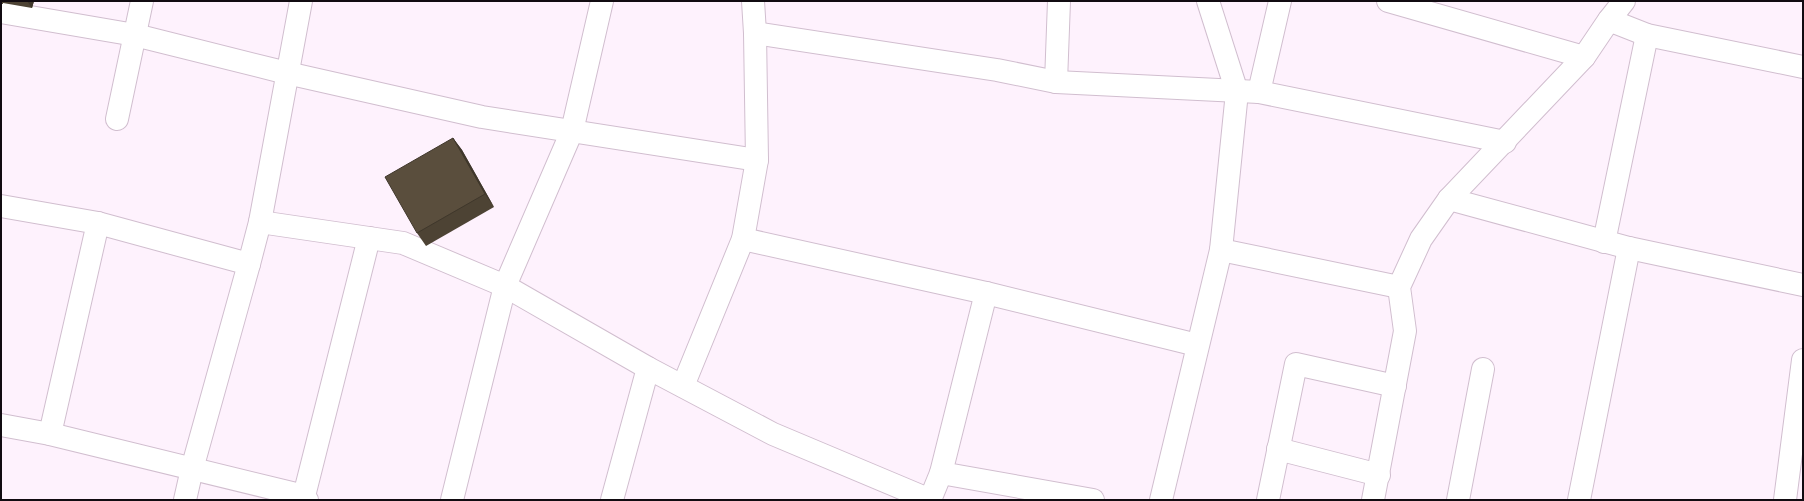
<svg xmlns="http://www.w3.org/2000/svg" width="1804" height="501" font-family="Raleway,sans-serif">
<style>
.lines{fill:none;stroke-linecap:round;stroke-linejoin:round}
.minor-casing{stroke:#d1becf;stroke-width:24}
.minor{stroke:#fff;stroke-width:22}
.wall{fill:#4d4334}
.shaded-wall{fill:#3f372b}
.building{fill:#5a4e3d;stroke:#3f372b}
</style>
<rect width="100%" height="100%" fill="#fef2fd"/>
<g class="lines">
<defs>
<g id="minor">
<polyline points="1388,1 1584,57"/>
<polyline points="1,12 135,35 287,73 482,117 757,160"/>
<polyline points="1609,20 1624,1"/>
<polyline points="755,33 997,70 1056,82 1259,92 1505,142"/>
<polyline points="1056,82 1059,1"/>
<polyline points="1259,92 1280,1"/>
<polyline points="117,119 142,1"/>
<polyline points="1449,199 1629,248 1803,285"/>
<polyline points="1,206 98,223 249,264"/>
<polyline points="260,222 403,243 505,286 648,368 773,434 930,500"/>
<polyline points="743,239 986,293 1197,345"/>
<polyline points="1604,242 1647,35"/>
<polyline points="1221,250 1399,287"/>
<polyline points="683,386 743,239 757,160 755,33 753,1"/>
<polyline points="1,425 50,434 304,496 307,500"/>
<polyline points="50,434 98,223"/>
<polyline points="1278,449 1379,475"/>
<polyline points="941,473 1093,500"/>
<polyline points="185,500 192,469 249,264 260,222 301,1"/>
<polyline points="303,500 369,238"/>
<polyline points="452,500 505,286 572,131 602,1"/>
<polyline points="612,500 648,368"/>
<polyline points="930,500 941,473 986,293"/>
<polyline points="1161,500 1221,250 1237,92 1208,1"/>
<polyline points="1268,500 1296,364 1395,386"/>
<polyline points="1373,500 1405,331 1399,287 1421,239 1449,199 1584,57 1609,20 1647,35 1803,67"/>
<polyline points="1458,500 1483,369"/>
<polyline points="1579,500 1629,248"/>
<polyline points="1785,500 1803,360"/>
</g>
</defs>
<use href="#minor" class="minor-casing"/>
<use href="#minor" class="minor"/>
</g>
<g class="wall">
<polygon points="1,1 34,1 32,8 3,3 3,4 1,4"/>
<polygon points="453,138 462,150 494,207 426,246 417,233"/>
</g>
<g class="shaded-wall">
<polygon points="27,1 34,1 32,8"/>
<polygon points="453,138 462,150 494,207 485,194"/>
</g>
<polygon class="building" points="453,138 485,194 417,233 385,177"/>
<rect width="1804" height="501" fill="none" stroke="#110b11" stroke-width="4"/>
</svg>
